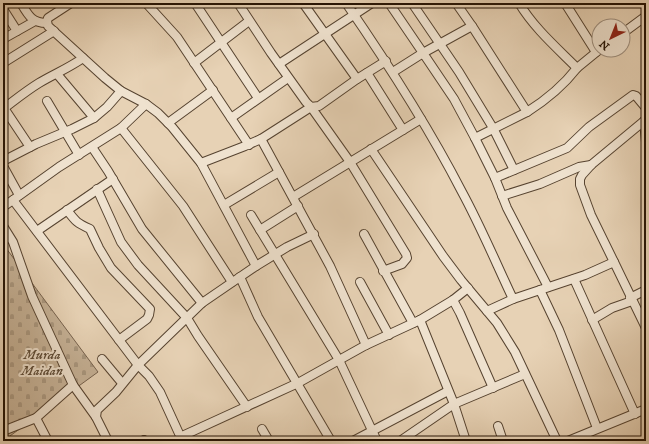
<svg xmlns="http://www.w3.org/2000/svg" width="649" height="444" font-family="'IM FELL DW Pica',serif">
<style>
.cemetery{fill:url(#cemetery-stones);stroke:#76624e}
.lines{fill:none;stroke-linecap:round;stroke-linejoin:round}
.minor-casing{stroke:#564330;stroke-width:10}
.minor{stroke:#efe2cf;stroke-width:8}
.labels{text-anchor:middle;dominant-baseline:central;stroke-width:4;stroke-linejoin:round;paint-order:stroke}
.park-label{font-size:14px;font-style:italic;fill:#5d4b37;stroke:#efe2cf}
</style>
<defs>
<pattern id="cemetery-stones" width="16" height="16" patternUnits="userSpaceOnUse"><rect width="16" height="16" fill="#c6b297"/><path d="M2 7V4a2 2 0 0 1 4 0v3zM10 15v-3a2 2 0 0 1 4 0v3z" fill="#aa9880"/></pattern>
</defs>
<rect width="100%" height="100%" fill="#e7d2b5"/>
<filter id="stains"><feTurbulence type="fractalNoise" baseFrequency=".005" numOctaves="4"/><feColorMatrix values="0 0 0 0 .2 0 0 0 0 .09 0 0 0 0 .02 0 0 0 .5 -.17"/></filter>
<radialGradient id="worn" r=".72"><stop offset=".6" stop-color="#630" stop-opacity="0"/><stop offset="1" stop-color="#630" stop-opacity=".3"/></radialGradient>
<polygon class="cemetery" points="3,244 98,372 3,441"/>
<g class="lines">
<defs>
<g id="minor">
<path d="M 21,3 C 28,15 32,23 47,23"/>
<polyline points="71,3 48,18 47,21 48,26 105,78 121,91 146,104 158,113 172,127 201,163 256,266"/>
<polyline points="146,3 177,37 249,145"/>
<polyline points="195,3 258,98"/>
<polyline points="238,3 271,53 306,102 311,107 319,106 357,79 386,61"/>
<polyline points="303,3 357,79"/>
<path d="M 346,3 C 388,64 428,126 462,192 C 481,227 496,263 513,299 L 585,275 L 614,262 L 646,328"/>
<path d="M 389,3 L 423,53 L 472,26 L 527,112 C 546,100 563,86 577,68"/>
<polyline points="412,3 459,72 493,128 514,170"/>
<polyline points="456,3 472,26"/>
<path d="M 519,3 C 534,28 556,47 577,68 L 599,50"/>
<polyline points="565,3 596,52"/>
<polyline points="3,9 17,31"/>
<polyline points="623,33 646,16"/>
<polyline points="3,39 35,21"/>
<polyline points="3,63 54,31"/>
<polyline points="194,63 249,21"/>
<polyline points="279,64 372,3"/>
<polyline points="393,72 423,53 454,99 475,138 495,178 507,208 548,287"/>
<polyline points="367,73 403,130"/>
<polyline points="57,74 94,118"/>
<polyline points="47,101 79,155"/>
<polyline points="4,108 30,147"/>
<path d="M 3,109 C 15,100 26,91 39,83 C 54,74 69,68 83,58"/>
<polyline points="231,118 288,78"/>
<polyline points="646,119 644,121 646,142"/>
<polyline points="168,123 213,90"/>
<polyline points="121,128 183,206 232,282"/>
<polyline points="475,138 527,112"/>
<polyline points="261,139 330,266 366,345"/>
<polyline points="92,147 108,171 142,229 202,303"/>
<polyline points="371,149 443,256 461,280 497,323 515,352 557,441"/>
<polyline points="3,161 36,144 72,129 94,118 107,107 121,91"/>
<polyline points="201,163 245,146 261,139 311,107 350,162 406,254 407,258 402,264 383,271"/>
<polyline points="3,166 19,195"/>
<polyline points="495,178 567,148 589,127 633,95 636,96 646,108"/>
<polyline points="97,189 121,242 138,265 187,318 198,336 247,407"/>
<polyline points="502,196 540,184 579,167 591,165"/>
<polyline points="293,197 421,119"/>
<polyline points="13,200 59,167 121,128 146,104"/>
<polyline points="224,205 279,172"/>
<polyline points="3,207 13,200 138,365 149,376 160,392 182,440"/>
<path d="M 67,210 C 76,222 77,223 90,229 L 99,248 L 111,268 L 150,309 L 149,315 L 147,319 L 119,340"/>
<polyline points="251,215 339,360 377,441"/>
<polyline points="3,226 13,242 32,296 73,385 96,417"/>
<polyline points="260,230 298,206"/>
<polyline points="37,231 113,179"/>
<polyline points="364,234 413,323"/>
<polyline points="614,262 591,215 580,185 580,179 582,175 591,165 644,121"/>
<polyline points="240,277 258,317 331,441"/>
<polyline points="574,279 635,414"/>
<polyline points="360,282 389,335"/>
<polyline points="540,290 559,330 597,428"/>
<polyline points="630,298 646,290"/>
<polyline points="453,300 460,313 493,388"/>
<polyline points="487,311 513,299"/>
<polyline points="420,320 454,404 466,441"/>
<polyline points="592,320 612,308 632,301"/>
<polyline points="102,359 122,383"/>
<polyline points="36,418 48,441"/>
<polyline points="498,426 503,441"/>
<polyline points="262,429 269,441"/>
<polyline points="3,431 36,418 73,385"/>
<polyline points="180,437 298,383 366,345 420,320 453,300 468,288"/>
<polyline points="144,440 144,441"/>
<polyline points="108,441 96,417 97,410 116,392 138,365 202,303 256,266 287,247 314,234"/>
<polyline points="353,441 448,391"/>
<polyline points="400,441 454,404 525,374"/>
<polyline points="568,441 646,409"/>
</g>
</defs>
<use href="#minor" class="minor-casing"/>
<use href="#minor" class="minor"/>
</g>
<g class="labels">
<g class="park-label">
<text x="42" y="355">Murda<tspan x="42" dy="16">Maidan</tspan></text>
</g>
</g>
<rect width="649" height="444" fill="none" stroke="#e7d2b5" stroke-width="16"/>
<rect x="4" y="4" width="641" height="436" fill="none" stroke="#251304" stroke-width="2"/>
<rect x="8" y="8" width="633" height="428" fill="none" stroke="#251304"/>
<g transform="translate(611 38) rotate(223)"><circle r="19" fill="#efe2cf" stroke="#9e8f7e"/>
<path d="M0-3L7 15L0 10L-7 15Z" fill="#8f2418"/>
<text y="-6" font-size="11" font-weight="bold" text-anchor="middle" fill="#251304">N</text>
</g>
<rect width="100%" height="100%" filter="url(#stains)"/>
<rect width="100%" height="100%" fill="url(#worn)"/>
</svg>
